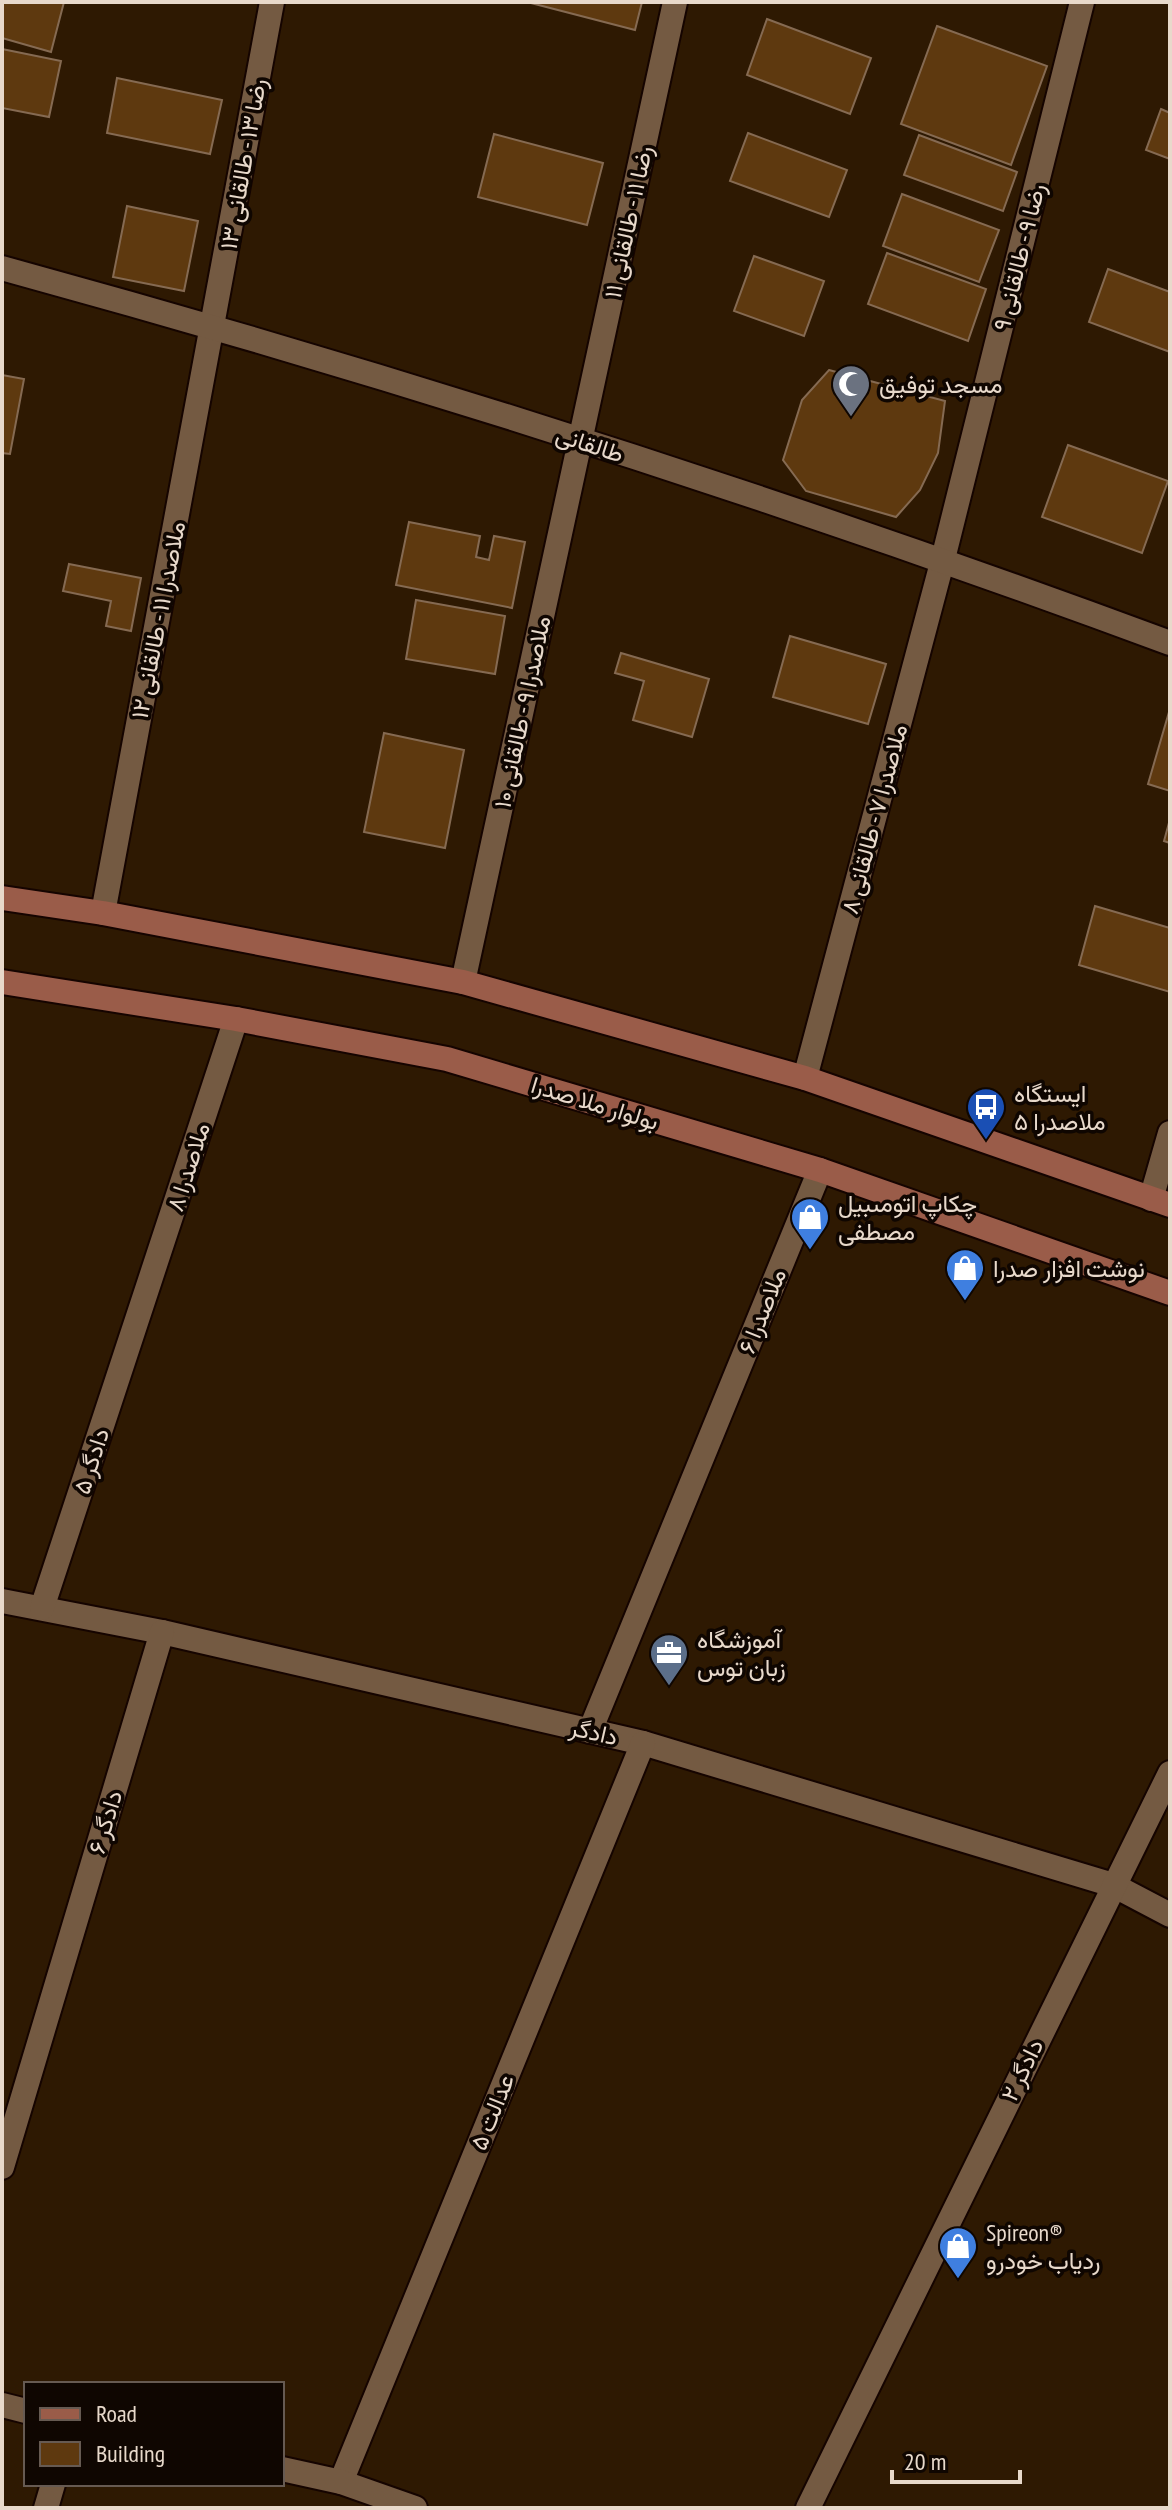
<svg xmlns="http://www.w3.org/2000/svg" width="1172" height="2510" font-family="'PT Sans Narrow',Vazirmatn,sans-serif">
<style>
.building{fill:#5e390f;stroke:#856a52;stroke-width:2}
.lines{fill:none;stroke-linecap:round;stroke-linejoin:round}
.minor-casing{stroke:#150400;stroke-width:28}
.tertiary-casing{stroke:#150400;stroke-width:28}
.secondary-casing{stroke:#150400;stroke-width:28}
.minor{stroke:#745a42;stroke-width:24}
.tertiary{stroke:#745a42;stroke-width:24}
.secondary{stroke:#9a5c49;stroke-width:24}
.labels{text-anchor:middle;dominant-baseline:central;stroke-width:7;stroke-linejoin:round;paint-order:stroke}
.street-label{font-size:24px;fill:#e8d9cb;stroke:#0f0601}
.poi-label{font-size:24px;fill:#e8d9cb;stroke:#0f0601;text-anchor:start}
</style>
<rect width="100%" height="100%" fill="#2e1902"/>
<g class="building">
<polygon points="2,2 64,2 51,52 2,38"/>
<polygon points="527,2 642,2 635,30"/>
<polygon points="767,19 871,58 850,114 747,75"/>
<polygon points="937,26 1047,66 1011,165 901,124"/>
<polygon points="2,49 61,61 49,117 2,108"/>
<polygon points="117,78 222,100 210,154 107,133"/>
<polygon points="1161,109 1170,113 1170,159 1146,150"/>
<polygon points="748,133 847,170 829,217 730,181"/>
<polygon points="494,134 603,163 587,225 478,197"/>
<polygon points="919,135 1017,172 1003,211 904,175"/>
<polygon points="902,194 999,230 979,282 883,246"/>
<polygon points="127,206 198,221 184,291 113,277"/>
<polygon points="887,253 986,289 968,341 868,304"/>
<polygon points="754,256 824,281 804,336 734,311"/>
<polygon points="1108,269 1170,292 1170,352 1089,322"/>
<polygon points="829,370 945,401 938,453 920,490 896,517 806,491 783,460 802,400"/>
<polygon points="2,375 24,379 10,454 2,453"/>
<polygon points="1068,445 1168,481 1142,553 1042,517"/>
<polygon points="409,522 480,536 476,557 489,560 494,536 525,542 512,608 396,585"/>
<polygon points="69,564 141,578 131,631 106,626 111,601 63,591"/>
<polygon points="416,600 505,616 495,674 406,659"/>
<polygon points="790,636 886,664 868,724 773,697"/>
<polygon points="621,653 709,679 692,737 633,720 644,681 615,673"/>
<polygon points="1169,712 1170,712 1170,791 1148,784"/>
<polygon points="384,733 464,750 445,848 364,832"/>
<polygon points="1170,819 1170,843 1164,841"/>
<polygon points="1095,906 1170,928 1170,992 1079,965"/>
</g>
<g class="lines">
<defs>
<g id="minor">
<polyline points="103,913 272,2"/>
<polyline points="463,982 675,2"/>
<polyline points="805,1078 943,559 1082,2"/>
<polyline points="1151,1199 1170,1133"/>
<polyline points="2,1601 162,1632 643,1743 1113,1885 1170,1915"/>
<polyline points="42,1608 236,1019"/>
<polyline points="590,1731 820,1170"/>
<polyline points="2,2167 162,1632"/>
<polyline points="341,2482 643,1743"/>
<polyline points="46,2508 53,2484"/>
<polyline points="808,2508 1170,1773"/>
</g>
<g id="tertiary">
<path d="M 2,268 C 396,376 787,501 1170,643"/>
<polyline points="2,2405 26,2411"/>
<polyline points="282,2469 341,2482 415,2508"/>
</g>
<g id="secondary">
<polyline points="2,898 103,913 463,982 805,1078 1170,1205"/>
<polyline points="2,982 236,1019 447,1059 820,1170 1170,1293"/>
</g>
</defs>
<use href="#minor" class="minor-casing"/>
<use href="#tertiary" class="tertiary-casing"/>
<use href="#secondary" class="secondary-casing"/>
<use href="#minor" class="minor"/>
<use href="#tertiary" class="tertiary"/>
<use href="#secondary" class="secondary"/>
</g>
<defs>
<symbol id="mosque-pin" viewBox="-11 -11 22 30"><path d="M0 17L-7.5 6A9.5 9.5 0 1 1 7.5 6Z" fill="#6b7280" stroke="#0f0601"/><path d="M3.5-4.9A6 6 0 1 0 3.5 4.9A5 5 0 1 1 3.5-4.9Z" fill="#fff"/></symbol>
<symbol id="bus-pin" viewBox="-11 -11 22 30"><path d="M0 17L-7.5 6A9.5 9.5 0 1 1 7.5 6Z" fill="#1a4fb4" stroke="#0f0601"/><path d="M-5-6H5V4H4V6H2V4H-2V6H-4V4H-5ZM-3.5-4V0h7V-4ZM-3.5 1.2v1.5H-2V1.2ZM2 1.2v1.5H3.5V1.2Z" fill="#fff"/></symbol>
<symbol id="shop-pin" viewBox="-11 -11 22 30"><path d="M0 17L-7.5 6A9.5 9.5 0 1 1 7.5 6Z" fill="#3f7fe0" stroke="#0f0601"/><path d="M-5-2.5h2.3a2.7 3.5 0 0 1 5.4 0H5L5.5 6h-11ZM-1.5-2.5h3a1.5 2.3 0 0 0-3 0Z" fill="#fff"/></symbol>
<symbol id="office-pin" viewBox="-11 -11 22 30"><path d="M0 17L-7.5 6A9.5 9.5 0 1 1 7.5 6Z" fill="#5c6f8a" stroke="#0f0601"/><path d="M-6-3h4V-5.5h4V-3h4V5H-6ZM-1-4.5V-3h2v-1.5ZM-6 0V1H6V0Z" fill="#fff"/></symbol>
</defs>
<g fill-rule="evenodd">
<use href="#mosque-pin" x="829" y="362" width="44" height="60"/>
<use href="#bus-pin" x="964" y="1085" width="44" height="60"/>
<use href="#shop-pin" x="788" y="1195" width="44" height="60"/>
<use href="#shop-pin" x="943" y="1246" width="44" height="60"/>
<use href="#office-pin" x="647" y="1631" width="44" height="60"/>
<use href="#shop-pin" x="936" y="2224" width="44" height="60"/>
</g>
<g class="labels">
<g class="street-label">
<text transform="translate(243 164) rotate(-80)">رضا ۱۳ - طالقانی ۱۳</text>
<text transform="translate(628 222) rotate(-78)">رضا ۱۱ - طالقانی ۱۱</text>
<text transform="translate(1019 257) rotate(-76)">رضا ۹ - طالقانی ۹</text>
<text transform="translate(590 444) rotate(18)">طالقانی</text>
<text transform="translate(158 620) rotate(-79)">ملاصدرا ۱۱ - طالقانی ۱۲</text>
<text transform="translate(522 712) rotate(-78)">ملاصدرا ۹ - طالقانی ۱۰</text>
<text transform="translate(874 819) rotate(-75)">ملاصدرا ۷ - طالقانی ۸</text>
<text transform="translate(595 1103) rotate(17)">بولوار ملا صدرا</text>
<text transform="translate(188 1167) rotate(-72)">ملاصدرا ۸</text>
<text transform="translate(762 1311) rotate(-68)">ملاصدرا ۶</text>
<text transform="translate(91 1461) rotate(-72)">دادگر ۵</text>
<text transform="translate(594 1732) rotate(13)">دادگر</text>
<text transform="translate(105 1822) rotate(-73)">دادگر ۶</text>
<text transform="translate(1022 2070) rotate(-64)">دادگر ۲</text>
<text transform="translate(492 2112) rotate(-68)">عدالت ۵</text>
</g>
<g class="poi-label">
<text x="879" y="384">مسجد توفیق</text>
<text x="1014" y="1093">ایستگاه<tspan x="1014" dy="28">ملاصدرا ۵</tspan></text>
<text x="838" y="1203">چکاپ اتومىبیل<tspan x="838" dy="28">مصطفی</tspan></text>
<text x="993" y="1268">نوشت افزار صدرا</text>
<text x="697" y="1639">آموزشگاه<tspan x="697" dy="28">زبان توس</tspan></text>
<text x="986" y="2232">Spireon®<tspan x="986" dy="28">ردیاب خودرو</tspan></text>
</g>
</g>
<rect width="1172" height="2510" fill="none" stroke="#e8d9cb" stroke-width="8"/>
<rect x="24" y="2382" width="260" height="104" fill="#0f0601" stroke="#665a52" stroke-width="2"/>
<rect x="40" y="2408" width="40" height="12" fill="#9a5c49" stroke="#665a52" stroke-width="2"/>
<text x="96" y="2422" font-size="24" fill="#e8d9cb">Road</text>
<rect x="40" y="2442" width="40" height="24" fill="#5e390f" stroke="#665a52" stroke-width="2"/>
<text x="96" y="2462" font-size="24" fill="#e8d9cb">Building</text>
<path d="M892 2470v12h128v-12" fill="none" stroke="#e8d9cb" stroke-width="4"/>
<text x="904" y="2470" font-size="24" fill="#e8d9cb" stroke="#0f0601" stroke-width="6" paint-order="stroke">20 m</text>
</svg>
